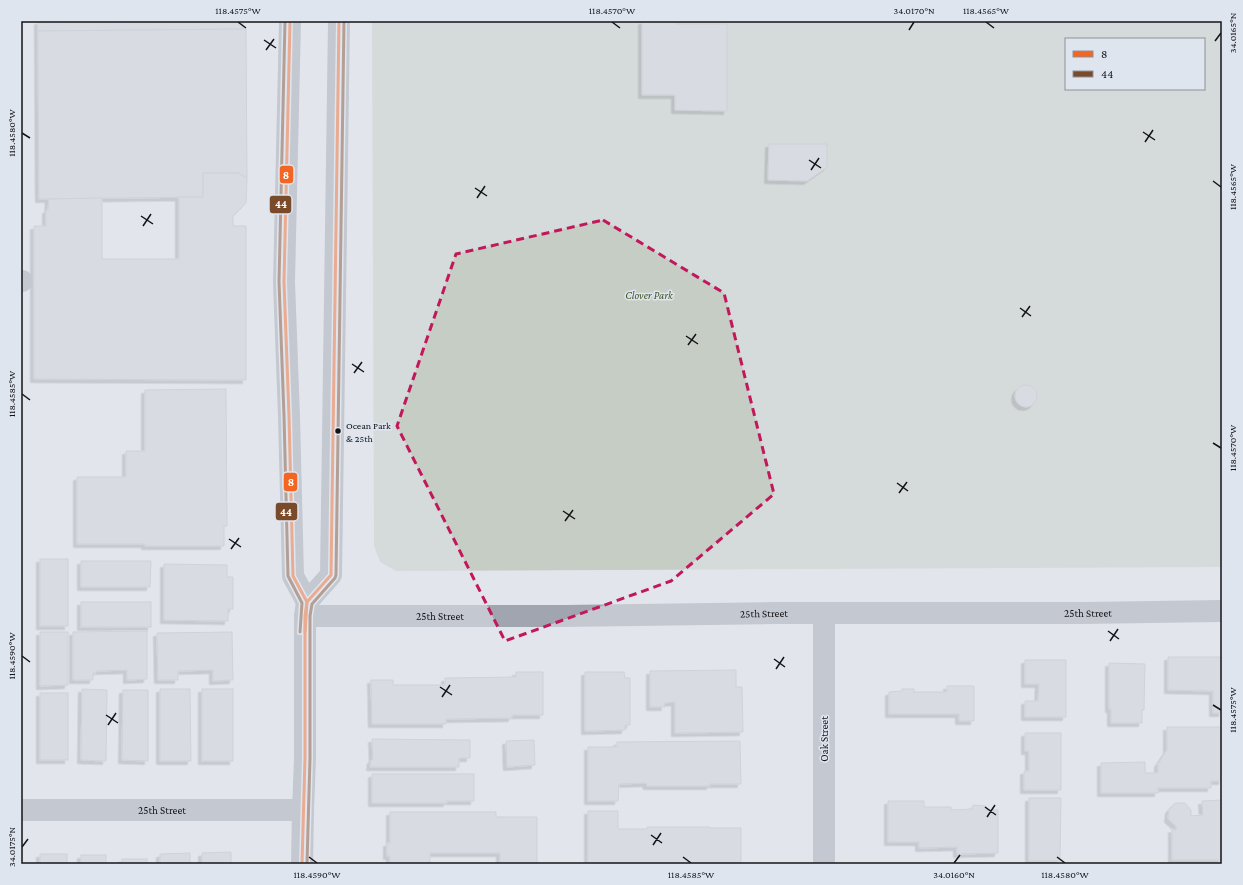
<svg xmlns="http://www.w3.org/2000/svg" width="1243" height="885" font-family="'Crimson Pro',serif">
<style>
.green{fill:#c5cdc4;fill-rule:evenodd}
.building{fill:#cccfd4;stroke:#b8bbbf;filter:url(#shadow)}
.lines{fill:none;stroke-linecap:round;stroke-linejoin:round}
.street{stroke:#a1a5af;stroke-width:22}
.secondary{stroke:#9fa5b0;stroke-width:22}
.bus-1-casing{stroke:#dfe5ef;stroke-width:6}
.bus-2-casing{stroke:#dfe5ef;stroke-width:6}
.bus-1{stroke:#f26522;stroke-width:3}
.bus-2{stroke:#7a4b2a;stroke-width:3}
.marked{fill:none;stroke:#c2185b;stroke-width:3;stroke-dasharray:8 5;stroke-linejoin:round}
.ticks{fill:none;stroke:#131418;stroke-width:1.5}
.bus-dot{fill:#131418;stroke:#dfe5ef;stroke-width:1.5}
.labels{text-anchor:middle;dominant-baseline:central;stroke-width:3;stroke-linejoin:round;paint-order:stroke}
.bus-label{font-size:10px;fill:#131418;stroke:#dfe5ef;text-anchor:start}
.park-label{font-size:11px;font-style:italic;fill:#415426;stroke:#dfe5ef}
.street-label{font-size:11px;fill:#131418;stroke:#dfe5ef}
.line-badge{stroke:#dfe5ef;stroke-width:1.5}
.badge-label{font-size:11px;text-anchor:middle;font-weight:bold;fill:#fff}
.neatline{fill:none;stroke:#131418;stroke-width:1.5}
.ticks-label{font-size:10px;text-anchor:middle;fill:#131418}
</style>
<defs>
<filter id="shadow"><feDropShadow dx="-3.5" dy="3.5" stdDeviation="0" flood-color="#0004"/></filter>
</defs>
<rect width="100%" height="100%" fill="#e2e6ec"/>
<path class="green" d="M 372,21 L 1222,21 L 1222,567 L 396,571 L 380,562 L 374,546 ZM 1066,39 L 1204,39 L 1204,89 L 1066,89 Z"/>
<g class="building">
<polygon points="38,21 243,21 243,29 38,31"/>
<polygon points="642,21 676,21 676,24 727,24 727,111 675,110 675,95 642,95"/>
<polygon points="246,29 247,178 238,173 203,173 203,197 39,199 38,31"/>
<polygon points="769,144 827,144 827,167 807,181 768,180"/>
<polygon points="203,173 238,173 247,178 246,203 233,216 233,226 246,226 246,380 34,379 34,226 46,226 46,210 48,210 49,199 102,198 102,259 179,259 179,197 203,197"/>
<circle cx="1026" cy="396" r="11"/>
<polygon points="226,389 227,526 224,526 224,546 145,546 145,544 77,544 77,477 126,477 126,451 145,451 145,390"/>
<rect x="40" y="559" width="28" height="67"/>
<polygon points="81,561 151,561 150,587 81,587"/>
<polygon points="164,564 227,565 227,577 233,577 233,609 228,609 228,621 164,620"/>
<rect x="81" y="602" width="70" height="25"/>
<polygon points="147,631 147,679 127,680 127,670 97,671 96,673 93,673 93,680 73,680 73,632"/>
<polygon points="40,632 68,632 68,685 40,686"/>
<polygon points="232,632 233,680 213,681 213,670 178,671 178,680 158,680 157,633"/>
<polygon points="1168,657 1222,657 1222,713 1213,713 1213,691 1168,690"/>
<polygon points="1025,660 1066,660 1066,717 1025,717 1025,701 1038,701 1039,684 1025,684"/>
<polygon points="1109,663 1145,664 1144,710 1142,710 1142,723 1111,723 1111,709 1109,709"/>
<polygon points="736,670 736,687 742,687 743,732 675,733 675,702 664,703 665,707 650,707 650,671"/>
<polygon points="516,672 543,672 543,715 512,715 512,718 446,719 446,724 372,724 371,680 393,680 393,685 445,685 445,678 516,677"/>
<polygon points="585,672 624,672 625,678 630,678 630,725 625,725 625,730 585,731"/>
<polygon points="947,686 974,686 974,721 959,721 959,714 889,714 889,692 902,691 902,689 914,689 914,692 947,692"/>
<polygon points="82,689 107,690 106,761 81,760"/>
<polygon points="160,689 190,689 191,761 160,761"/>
<rect x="202" y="689" width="31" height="72"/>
<polygon points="123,690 148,690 148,761 122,760"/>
<rect x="40" y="693" width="28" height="67"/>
<polygon points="1167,727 1222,727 1222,781 1211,781 1211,788 1158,788 1158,793 1101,793 1101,763 1145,762 1145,773 1158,773 1158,764 1167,750"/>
<polygon points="1025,733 1061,733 1061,790 1024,790 1024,771 1029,771 1029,751 1025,751"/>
<polygon points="372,739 470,740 470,758 459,758 459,767 370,767 371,760 373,760"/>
<polygon points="534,740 535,765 507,767 506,741"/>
<polygon points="740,741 741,784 710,784 710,786 647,786 646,783 619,784 618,801 588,801 588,747 617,747 617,742"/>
<polygon points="372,774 474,774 474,801 446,801 447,803 372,803"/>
<polygon points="1029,798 1061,798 1060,861 1029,861"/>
<polygon points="1222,800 1222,860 1172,860 1172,829 1176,830 1176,826 1168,819 1169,810 1175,803 1185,803 1191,810 1191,816 1203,815 1202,801"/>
<polygon points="888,801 924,801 924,807 951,807 951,810 972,809 973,805 986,806 986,810 998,810 998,853 957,854 957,847 919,848 919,842 888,842"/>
<polygon points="588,811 618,811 618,829 647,829 647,827 710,827 710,828 741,828 741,864 588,864"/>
<polygon points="390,812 496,812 496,817 537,817 537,864 500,864 500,853 430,853 430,864 390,864 390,856 387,856 387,843 390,843"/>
<polygon points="231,852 231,864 202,864 202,853"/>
<polygon points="190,853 190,864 160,864 160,854"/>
<rect x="40" y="854" width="27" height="10"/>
<rect x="81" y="855" width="25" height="9"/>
<rect x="122" y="859" width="25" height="5"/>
</g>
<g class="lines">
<g class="street">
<polyline points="21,281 22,281"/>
<polyline points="824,613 824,864"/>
<path id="s1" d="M 305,616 L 564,616 L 775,613 L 1082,613 L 1222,611"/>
<path id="s2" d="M 21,810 L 303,810"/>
</g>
<g class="secondary">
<polyline points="290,21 284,282 289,416 293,576 307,602 305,616 305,758 303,810 302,864"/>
<polyline points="307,602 331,575 339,21"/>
</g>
<defs>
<g id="bus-1">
<polyline points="290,21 284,282 289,416 293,576 307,602 305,632"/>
<polyline points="302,864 305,758 305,616 307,602 331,575 339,21"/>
</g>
<g id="bus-2">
<polyline points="285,21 279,282 284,416 288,576 302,603 300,632"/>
<polyline points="307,864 310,758 310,616 312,604 335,578 336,575 344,21"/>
</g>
</defs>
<use href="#bus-1" class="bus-1-casing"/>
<use href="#bus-2" class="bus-2-casing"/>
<use href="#bus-1" class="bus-1"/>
<use href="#bus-2" class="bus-2"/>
</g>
<path d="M0 0H1243V885H0ZM 603,220 L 724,293 L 774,494 L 671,581 L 505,641 L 397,426 L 456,254 Z" fill="#e2e6ec" fill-opacity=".55" fill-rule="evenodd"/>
<path class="marked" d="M 603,220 L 724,293 L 774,494 L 671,581 L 505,641 L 397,426 L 456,254 Z"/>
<path class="ticks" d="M 238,22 L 246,28M 612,22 L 620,28M 986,22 L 994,28M 909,30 L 914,22M 264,40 L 276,48M 1215,41 L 1221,33M 266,50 L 274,39M 1143,132 L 1155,140M 22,133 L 30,138M 1145,142 L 1153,130M 809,160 L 821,168M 811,170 L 819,158M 1213,181 L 1221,187M 475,188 L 487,196M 477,198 L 485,186M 141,216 L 153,224M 143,226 L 151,214M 1020,308 L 1031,316M 1022,317 L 1030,306M 686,336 L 698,344M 688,345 L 696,334M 352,364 L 364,372M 354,373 L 362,362M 22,394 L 30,400M 1213,443 L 1221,448M 897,483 L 908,491M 899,493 L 907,482M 563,511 L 575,519M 565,521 L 573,510M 229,539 L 241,547M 231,549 L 239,538M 1108,631 L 1119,639M 1110,641 L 1118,629M 22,656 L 30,662M 774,659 L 785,667M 776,669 L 784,657M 440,687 L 452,695M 442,697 L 450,685M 1213,705 L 1221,710M 106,715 L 118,723M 108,725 L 116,713M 985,807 L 996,815M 987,817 L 995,805M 651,835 L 662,843M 653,845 L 661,833M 22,847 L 28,839M 309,857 L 317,863M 683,857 L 691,863M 1057,857 L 1065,863M 954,863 L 960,855"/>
<circle class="bus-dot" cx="338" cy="431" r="3.5"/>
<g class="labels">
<g class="bus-label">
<text x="346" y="425">Ocean Park<tspan x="346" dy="13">&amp; 25th</tspan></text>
</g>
<g class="park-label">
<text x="649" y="295">Clover Park</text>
</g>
<g class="street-label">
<text stroke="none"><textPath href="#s1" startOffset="783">25th Street</textPath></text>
<text stroke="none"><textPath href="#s1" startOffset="459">25th Street</textPath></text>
<text stroke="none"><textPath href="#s1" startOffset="135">25th Street</textPath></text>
<text transform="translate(824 739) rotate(-90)">Oak Street</text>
<text stroke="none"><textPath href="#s2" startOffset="141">25th Street</textPath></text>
</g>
</g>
<g class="line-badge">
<rect x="279" y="165" width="15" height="19" rx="4" fill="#f26522"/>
<rect x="269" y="195" width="23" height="19" rx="4" fill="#7a4b2a"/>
<rect x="283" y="472" width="15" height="20" rx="4" fill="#f26522"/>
<rect x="275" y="502" width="23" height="19" rx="4" fill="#7a4b2a"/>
</g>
<g class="badge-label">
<text x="286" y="179">8</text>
<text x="281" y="208">44</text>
<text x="291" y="486">8</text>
<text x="286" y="516">44</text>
</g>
<rect width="1243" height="885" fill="none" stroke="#dfe5ef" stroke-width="44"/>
<rect x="1065" y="38" width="140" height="52" fill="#dfe5ef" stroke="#8d9199"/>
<rect x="1073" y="51" width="20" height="6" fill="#f26522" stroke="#8d9199"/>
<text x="1101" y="58" font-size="12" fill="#131418">8</text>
<rect x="1073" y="71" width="20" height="6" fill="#7a4b2a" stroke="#8d9199"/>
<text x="1101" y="78" font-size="12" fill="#131418">44</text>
<rect x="22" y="22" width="1199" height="841" class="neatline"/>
<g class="ticks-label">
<text x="238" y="14">118.4575°W</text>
<text x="612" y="14">118.4570°W</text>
<text x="914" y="14">34.0170°N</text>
<text x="986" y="14">118.4565°W</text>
<text transform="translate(1232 33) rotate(-90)" y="4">34.0165°N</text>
<text transform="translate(11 133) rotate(-90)" y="4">118.4580°W</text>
<text transform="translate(1232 187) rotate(-90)" y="4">118.4565°W</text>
<text transform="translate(11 394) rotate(-90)" y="4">118.4585°W</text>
<text transform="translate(1232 448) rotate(-90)" y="4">118.4570°W</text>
<text transform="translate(11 656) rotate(-90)" y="4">118.4590°W</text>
<text transform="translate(1232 710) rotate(-90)" y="4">118.4575°W</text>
<text transform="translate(11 847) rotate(-90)" y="4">34.0175°N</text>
<text x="317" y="878">118.4590°W</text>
<text x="691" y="878">118.4585°W</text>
<text x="954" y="878">34.0160°N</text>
<text x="1065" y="878">118.4580°W</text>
</g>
</svg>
